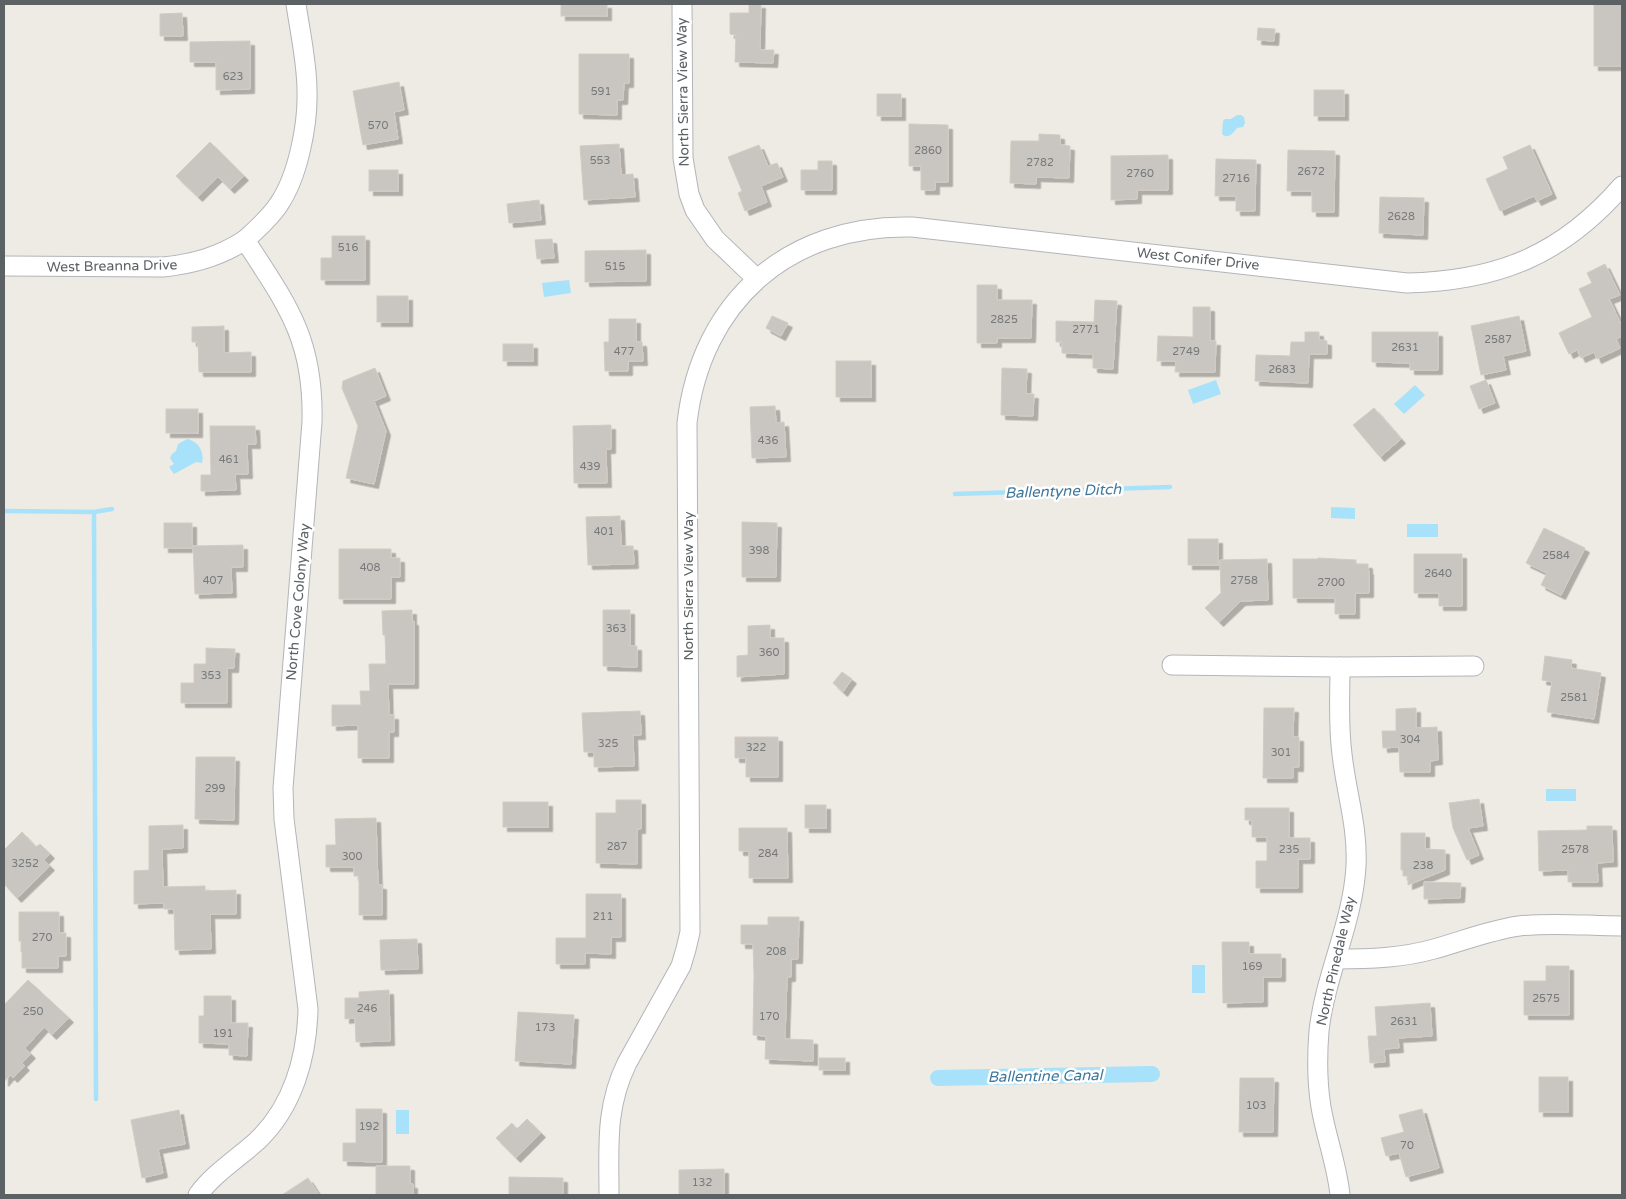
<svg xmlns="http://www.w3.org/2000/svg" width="1626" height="1199" font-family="'Varela Round',sans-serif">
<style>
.water{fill:#a8e2fa}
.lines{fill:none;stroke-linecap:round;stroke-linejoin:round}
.stream{stroke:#a8e2fa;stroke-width:4.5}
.canal{stroke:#a8e2fa;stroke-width:16}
.building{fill:#c9c5c1;stroke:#d2cbc3;filter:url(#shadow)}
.minor-casing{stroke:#b2b5b9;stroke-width:21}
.minor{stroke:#fff;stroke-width:19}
.labels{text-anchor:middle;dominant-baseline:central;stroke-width:5;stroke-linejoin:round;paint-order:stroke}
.number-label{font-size:11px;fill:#777a7b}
.street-label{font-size:14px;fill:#5c6164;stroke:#fff}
.water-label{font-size:15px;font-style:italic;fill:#3f789b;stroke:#fff}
</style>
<defs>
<filter id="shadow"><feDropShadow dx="4.5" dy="4.5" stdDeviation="0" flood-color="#0004"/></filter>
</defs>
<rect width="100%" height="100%" fill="#eeeae4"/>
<g class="water">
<path d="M 1237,115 L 1241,115 L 1244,117 L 1245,123 L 1243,127 L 1237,128 C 1233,133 1228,140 1222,134 L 1223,121 L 1225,119 L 1231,119 Z"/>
<polygon points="569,280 571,293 544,297 542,283"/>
<polygon points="1216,380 1221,394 1193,404 1188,390"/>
<polygon points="1415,385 1425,395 1404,414 1394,404"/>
<path d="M 187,439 C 198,441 205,452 202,463 L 196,462 L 174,474 L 169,467 L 174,464 L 170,458 L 172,454 L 176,451 L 178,444 Z"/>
<polygon points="1331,507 1355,508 1355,519 1331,518"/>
<rect x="1407" y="524" width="31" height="13"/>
<rect x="1546" y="789" width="30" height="12"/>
<rect x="1192" y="965" width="13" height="28"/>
<rect x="396" y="1110" width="13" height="24"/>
</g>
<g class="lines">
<g class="stream">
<polyline points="955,494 1170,487"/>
<polyline points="4,511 94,512 112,509"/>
<polyline points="94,512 96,1099"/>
</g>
<polyline class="canal" points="938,1078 1152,1074"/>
</g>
<g class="building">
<rect x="561" y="4" width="46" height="12"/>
<polygon points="749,4 761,4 760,50 774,50 773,63 735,62 736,35 730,34 730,13 749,13"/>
<rect x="1594" y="4" width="28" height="62"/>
<polygon points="182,13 183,36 160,36 160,14"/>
<polygon points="1258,28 1275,29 1274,41 1257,40"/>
<polygon points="250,41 250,89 216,90 216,62 190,62 190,42"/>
<polygon points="579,54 629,54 629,83 624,83 623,100 617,100 617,115 579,114"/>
<polygon points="399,82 404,110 394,112 398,139 363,145 353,91"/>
<rect x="1314" y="90" width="30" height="26"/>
<rect x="877" y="94" width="24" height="22"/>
<polygon points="909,124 948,125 948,182 935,182 935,190 921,190 921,166 909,166"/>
<polygon points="1039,134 1060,135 1060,145 1070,146 1069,178 1036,177 1036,184 1010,183 1011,141 1039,141"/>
<polygon points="210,142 244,176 230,189 218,177 198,197 176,176"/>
<polygon points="619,144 621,175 633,174 635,197 584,200 580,146"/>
<polygon points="759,145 768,166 777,163 783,177 761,186 767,202 745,211 738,193 742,191 728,157"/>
<polygon points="1530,145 1552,194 1537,201 1534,196 1500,211 1486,179 1508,169 1503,157"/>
<polygon points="1288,150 1335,151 1334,212 1312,212 1312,191 1287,191"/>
<polygon points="1168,155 1168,190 1137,190 1137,199 1111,200 1111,156"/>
<polygon points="1216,159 1256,160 1255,211 1236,211 1236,196 1215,196"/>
<polygon points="818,161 832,161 832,190 801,190 801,170 818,170"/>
<rect x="369" y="170" width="29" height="21"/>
<polygon points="1380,197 1424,198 1423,235 1379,233"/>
<polygon points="539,200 541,220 509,223 507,204"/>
<polygon points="332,236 365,236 365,280 321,280 321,258 332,258"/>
<polygon points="552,239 554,258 537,259 535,240"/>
<polygon points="646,250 646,281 585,282 585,251"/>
<polygon points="1605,264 1620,295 1609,299 1622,326 1622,336 1616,339 1620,348 1597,359 1594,352 1581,358 1577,350 1569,354 1559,333 1592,317 1579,289 1592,283 1587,273"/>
<polygon points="977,285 997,285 997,300 1032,300 1031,338 997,338 997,343 977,343"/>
<rect x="377" y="296" width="31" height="26"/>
<polygon points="1095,300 1117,301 1113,369 1093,368 1093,354 1062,353 1062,342 1056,342 1056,321 1094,322"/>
<polygon points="1193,307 1210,307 1210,341 1216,341 1215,372 1175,372 1176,361 1157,361 1158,336 1193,337"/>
<polygon points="772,316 788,323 781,336 766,328"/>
<polygon points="1519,316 1526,351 1503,356 1506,370 1481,375 1471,326"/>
<polygon points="609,319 636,319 636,342 642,342 643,361 628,361 628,371 605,371 604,342 609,342"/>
<polygon points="224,326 224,353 251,352 251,372 199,372 198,342 192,342 192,327"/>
<polygon points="1305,332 1319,332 1319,340 1327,341 1327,354 1309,354 1308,383 1255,381 1256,355 1290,356 1291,342 1305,342"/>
<polygon points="1372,332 1438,332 1438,370 1410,370 1410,363 1372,362"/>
<rect x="503" y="344" width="30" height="17"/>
<rect x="836" y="361" width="35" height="36"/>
<polygon points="375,368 386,396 374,401 386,431 374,484 346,478 358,426 342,388 343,381"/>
<polygon points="1002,368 1027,369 1026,394 1034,394 1033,416 1001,415"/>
<polygon points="1486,380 1495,403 1479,409 1470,386"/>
<polygon points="775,406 776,423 784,422 786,457 752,458 750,407"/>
<polygon points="1374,408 1401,439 1380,457 1353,425"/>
<rect x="166" y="409" width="32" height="24"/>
<polygon points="611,425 611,449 606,449 607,483 574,483 573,426"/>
<polygon points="210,426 255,426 256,444 247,444 248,474 235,474 236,490 201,491 201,475 211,475"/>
<polygon points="620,516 621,546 633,546 634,564 588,565 586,517"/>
<polygon points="742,522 777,523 776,577 742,577"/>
<rect x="164" y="523" width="28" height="25"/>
<polygon points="1544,528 1585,548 1561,595 1541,585 1547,573 1526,563"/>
<rect x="1188" y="539" width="30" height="26"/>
<polygon points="243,545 243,567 231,567 232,593 195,594 193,546"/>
<polygon points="339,549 391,549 391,558 400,558 400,577 391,577 391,599 339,599"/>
<polygon points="1414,554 1462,554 1462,606 1439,606 1439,593 1414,593"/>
<polygon points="1318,558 1356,560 1356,564 1368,564 1368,570 1369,570 1369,593 1355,593 1355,614 1335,614 1335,598 1293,598 1293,559 1318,559"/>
<polygon points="1267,559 1268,600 1241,601 1219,622 1205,608 1221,593 1220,560"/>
<polygon points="412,610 412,621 414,621 414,684 388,684 389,715 394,715 394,732 389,732 389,758 358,758 358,725 332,726 332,705 361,705 360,691 370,691 369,664 386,664 385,635 383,635 382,611"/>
<polygon points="603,610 630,610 630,646 637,646 637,667 603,666"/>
<polygon points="770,625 770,638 784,638 784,674 737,677 737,656 748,655 748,626"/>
<polygon points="206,648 235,649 234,668 227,668 227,703 181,703 181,683 194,683 194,664 206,664"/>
<polygon points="1545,656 1572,660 1571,668 1601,673 1594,719 1547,712 1552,682 1542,680"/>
<polygon points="842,672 852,679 843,692 833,683"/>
<polygon points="1264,708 1294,708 1293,737 1299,737 1299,767 1293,767 1293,778 1263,778"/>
<polygon points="1416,708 1416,728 1437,727 1438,760 1430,761 1430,772 1400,772 1399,747 1383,748 1382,731 1396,731 1396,709"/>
<polygon points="640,711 641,735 633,735 634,766 594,767 594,752 584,752 582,713"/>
<polygon points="735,737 778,737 778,777 746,777 746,758 735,758"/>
<polygon points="196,757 235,757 234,820 195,819"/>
<polygon points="1479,799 1483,826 1468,828 1479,855 1467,860 1453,828 1449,803"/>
<polygon points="616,800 641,800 641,829 637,829 637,864 596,863 596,813 616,813"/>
<rect x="503" y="802" width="45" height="25"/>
<rect x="805" y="805" width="21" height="23"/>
<polygon points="1245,808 1289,808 1289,838 1310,838 1310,859 1298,859 1298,888 1256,888 1256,861 1267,861 1267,837 1252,837 1252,820 1245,820"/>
<polygon points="376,818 378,885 382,885 382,915 359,915 359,876 354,876 354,867 326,867 326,845 336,845 335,819"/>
<polygon points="183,825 183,848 162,849 163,887 205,886 205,891 236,890 236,914 210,914 211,949 175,950 174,909 164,909 164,903 134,904 134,871 149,870 149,826"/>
<polygon points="1587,826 1612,826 1613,862 1597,863 1598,882 1568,882 1568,870 1539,871 1538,831 1587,830"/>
<polygon points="739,828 787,828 788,878 749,878 749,851 739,851"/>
<polygon points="22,832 36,847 40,844 50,854 44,860 50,866 17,898 4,884 4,850"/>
<polygon points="1401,833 1425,833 1425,849 1445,850 1445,870 1408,885 1408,876 1403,876 1403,870 1401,870"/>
<polygon points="1424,882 1461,883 1460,898 1424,899"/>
<polygon points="586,894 621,894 621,937 611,937 611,954 585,953 585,964 556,964 556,938 586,938"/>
<polygon points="19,912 59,912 59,933 66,933 66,956 58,956 58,968 22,968 22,952 21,952 21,941 19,941"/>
<polygon points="768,917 799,917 798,959 791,959 791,977 787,977 785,1039 813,1040 813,1061 765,1059 766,1036 753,1035 754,976 753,944 741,944 741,925 768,925"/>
<polygon points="417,939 418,969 381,970 380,940"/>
<polygon points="1222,942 1249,942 1249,954 1281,954 1281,977 1263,977 1263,1002 1223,1003"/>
<polygon points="1546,966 1569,966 1569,1015 1524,1015 1524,981 1546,981"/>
<polygon points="28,980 69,1018 52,1035 44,1027 25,1048 31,1054 22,1063 25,1066 13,1078 10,1075 4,1082 4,1005"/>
<polygon points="389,990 390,1041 356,1042 355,1018 345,1019 345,998 359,998 359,992"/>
<polygon points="204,996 231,996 231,1023 248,1023 247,1056 229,1055 229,1044 199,1043 199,1016 204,1016"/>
<polygon points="1430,1003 1432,1036 1398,1038 1399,1048 1384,1049 1385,1062 1370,1063 1368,1036 1377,1036 1375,1007"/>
<polygon points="518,1012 574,1015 571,1064 515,1061"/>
<rect x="819" y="1058" width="26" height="12"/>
<rect x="1539" y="1077" width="29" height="35"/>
<polygon points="1240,1078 1274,1078 1273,1132 1239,1132"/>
<polygon points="356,1109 382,1109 382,1162 343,1161 343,1143 356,1143"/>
<polygon points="1422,1109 1439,1168 1406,1177 1399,1153 1386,1156 1381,1138 1404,1132 1399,1115"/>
<polygon points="179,1110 185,1144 158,1149 163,1173 142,1178 131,1120"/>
<polygon points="527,1119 541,1133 516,1158 496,1138 512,1123 517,1129"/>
<polygon points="376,1166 410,1166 410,1184 413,1184 413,1195 376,1195"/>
<polygon points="724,1169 724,1194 679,1195 679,1170"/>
<polygon points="509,1177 563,1178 563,1195 509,1195"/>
<polygon points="308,1178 319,1195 282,1195"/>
</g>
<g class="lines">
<defs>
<g id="minor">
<polyline points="682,4 683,158 689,194 695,210 715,239 757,279"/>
<path d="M 4,266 L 163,267 C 193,264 219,257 245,240"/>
<polyline points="1172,665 1340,667 1474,666"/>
<path d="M 1340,667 C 1340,696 1338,725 1342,754 C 1346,792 1358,826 1356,866 C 1353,923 1325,975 1319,1031 C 1317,1056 1317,1082 1321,1107 C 1326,1137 1337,1165 1340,1195"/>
<path d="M 1336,959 C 1370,959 1402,958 1434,949 C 1463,941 1490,930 1519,926 C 1553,922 1588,926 1622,926"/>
<path d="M 198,1195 C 213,1174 237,1159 257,1141 C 293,1107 307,1057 308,1009 L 284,819 L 283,788 L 312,422 C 314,340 288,306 245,240 C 257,229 270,218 279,204 C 298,176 308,125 307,91 C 307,62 300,32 296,4"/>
<path d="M 609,1195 C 609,1146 605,1108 627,1063 L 681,966 L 686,949 L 690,932 L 687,423 C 701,301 789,224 912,227 L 1407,283 C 1498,281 1562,255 1622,186"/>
</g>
</defs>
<use href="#minor" class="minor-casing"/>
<use href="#minor" class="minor"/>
</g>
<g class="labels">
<g class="number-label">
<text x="233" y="76">623</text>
<text x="601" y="91">591</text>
<text x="378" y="125">570</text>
<text x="928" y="150">2860</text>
<text x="600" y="160">553</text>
<text x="1040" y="162">2782</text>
<text x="1311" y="171">2672</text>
<text x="1140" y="173">2760</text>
<text x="1236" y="178">2716</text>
<text x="1401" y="216">2628</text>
<text x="348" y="247">516</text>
<text x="615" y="266">515</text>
<text x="1004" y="319">2825</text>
<text x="1086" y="329">2771</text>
<text x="1498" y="339">2587</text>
<text x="1405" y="347">2631</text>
<text x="624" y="351">477</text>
<text x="1186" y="351">2749</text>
<text x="1282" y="369">2683</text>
<text x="768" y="440">436</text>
<text x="229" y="459">461</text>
<text x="590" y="466">439</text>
<text x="604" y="531">401</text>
<text x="759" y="550">398</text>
<text x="1556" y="555">2584</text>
<text x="370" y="567">408</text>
<text x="1438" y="573">2640</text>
<text x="213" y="580">407</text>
<text x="1244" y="580">2758</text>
<text x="1331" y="582">2700</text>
<text x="616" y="628">363</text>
<text x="769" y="652">360</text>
<text x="211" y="675">353</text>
<text x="1574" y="697">2581</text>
<text x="1410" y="739">304</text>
<text x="608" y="743">325</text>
<text x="756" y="747">322</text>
<text x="1281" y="752">301</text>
<text x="215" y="788">299</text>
<text x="617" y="846">287</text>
<text x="1289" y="849">235</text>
<text x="1575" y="849">2578</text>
<text x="768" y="853">284</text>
<text x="352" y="856">300</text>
<text x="25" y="863">3252</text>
<text x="1423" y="865">238</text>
<text x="603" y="916">211</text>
<text x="42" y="937">270</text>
<text x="776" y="951">208</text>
<text x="1252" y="966">169</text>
<text x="1546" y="998">2575</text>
<text x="367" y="1008">246</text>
<text x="33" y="1011">250</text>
<text x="769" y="1016">170</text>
<text x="1404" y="1021">2631</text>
<text x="545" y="1027">173</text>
<text x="223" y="1033">191</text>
<text x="1256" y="1105">103</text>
<text x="369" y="1126">192</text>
<text x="1407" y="1145">70</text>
<text x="702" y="1182">132</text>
</g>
<g class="street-label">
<text transform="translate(683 92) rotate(-91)">North Sierra View Way</text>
<text transform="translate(1198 259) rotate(6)">West Conifer Drive</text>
<text transform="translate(112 266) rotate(-1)">West Breanna Drive</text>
<text transform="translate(688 586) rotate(-90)">North Sierra View Way</text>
<text transform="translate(298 602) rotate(-85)">North Cove Colony Way</text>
<text transform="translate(1336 961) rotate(-77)">North Pinedale Way</text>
</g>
<g class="water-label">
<text transform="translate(1063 491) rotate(-2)">Ballentyne Ditch</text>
<text transform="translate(1045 1076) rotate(-1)">Ballentine Canal</text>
</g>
</g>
<rect width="1626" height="1199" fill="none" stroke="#5c6164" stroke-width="10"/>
</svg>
